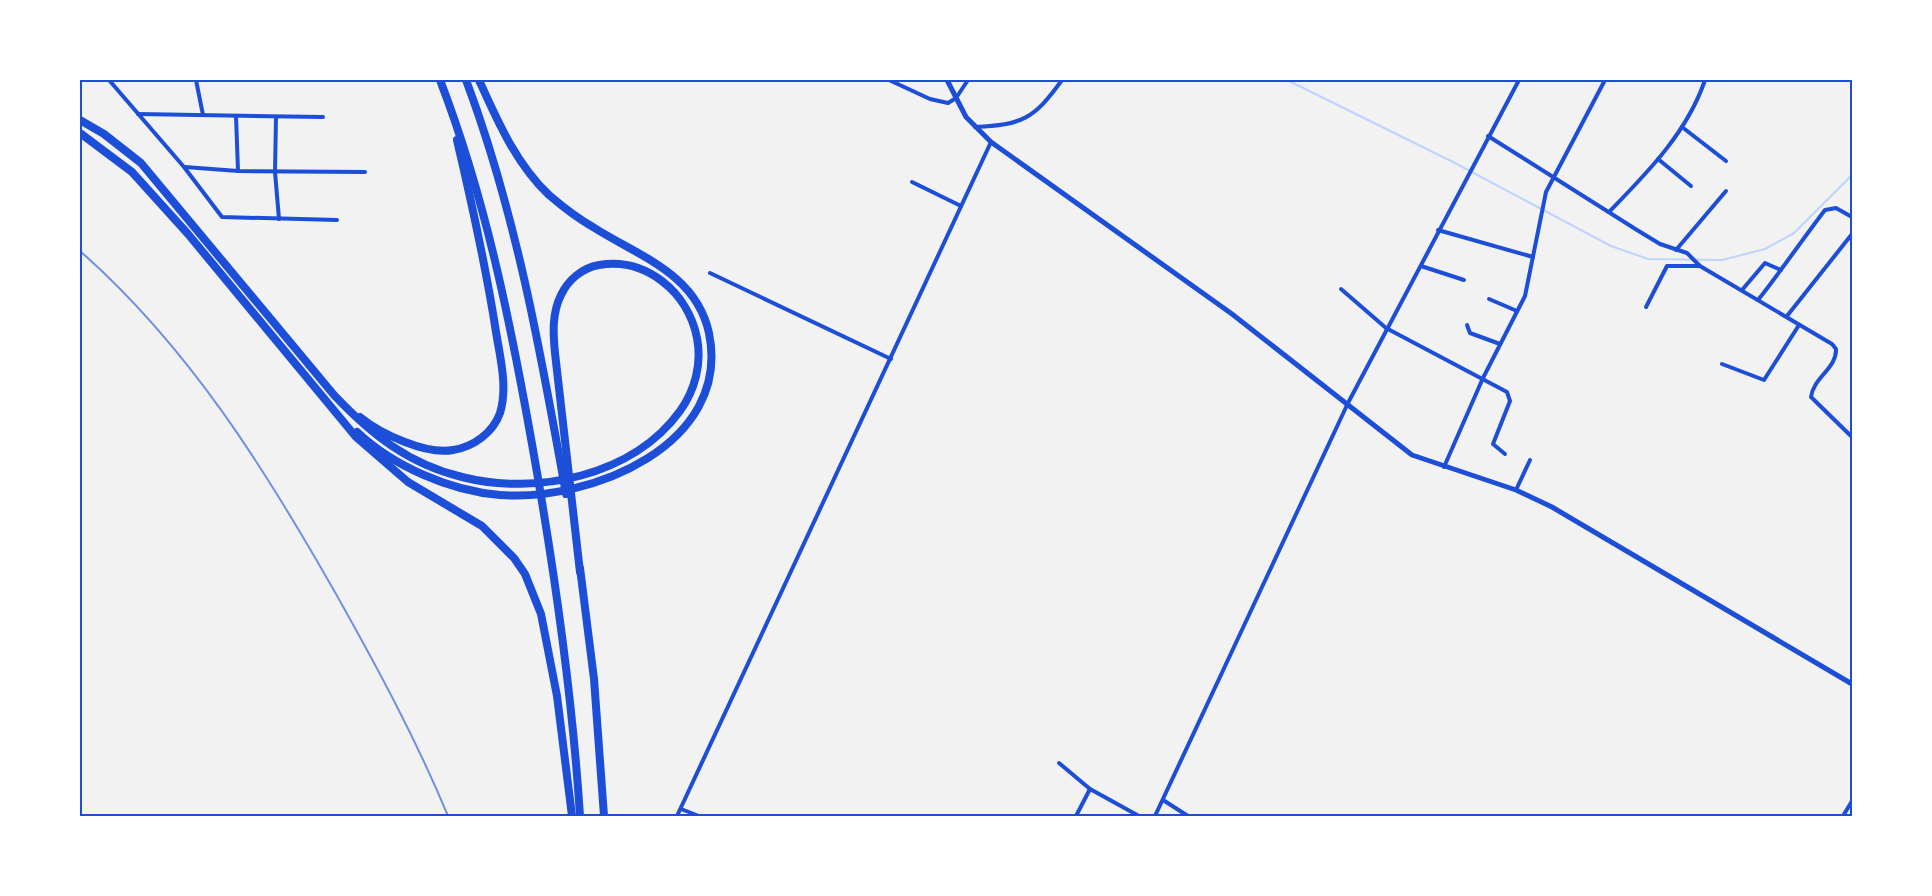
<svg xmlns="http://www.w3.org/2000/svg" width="1932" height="896" font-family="'Archivo Narrow',sans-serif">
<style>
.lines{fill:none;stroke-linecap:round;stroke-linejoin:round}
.stream{stroke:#bfd3fe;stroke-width:2}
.minor{stroke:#1d4ed8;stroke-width:4}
.secondary{stroke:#1d4ed8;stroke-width:5}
.motorway{stroke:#1d4ed8;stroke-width:8}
.rail{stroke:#7290e2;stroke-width:2}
.neatline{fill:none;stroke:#1d4ed8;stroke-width:2}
</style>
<rect width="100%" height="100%" fill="#f2f2f2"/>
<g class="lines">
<polyline class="stream" points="1287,80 1453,162 1611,246 1648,259 1722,260 1765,249 1794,233 1852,175"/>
<g class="minor">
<polyline points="109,80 184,167 222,217 337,220"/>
<polyline points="196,80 203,115"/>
<polyline points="889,80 930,99 948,103 956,98 968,80"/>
<polyline points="138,114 323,117"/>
<polyline points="236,116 238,171"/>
<polyline points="276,117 275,172 279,219"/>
<path d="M 975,127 C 1022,125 1034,119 1062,80"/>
<polyline points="1682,127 1726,161"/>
<path d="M 1488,136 L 1637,230 L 1660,244 L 1687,253 L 1700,266 L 1832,344 L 1836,349 C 1837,368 1813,378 1811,397 L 1852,437"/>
<polyline points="1658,159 1691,186"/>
<polyline points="185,167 238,171 365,172"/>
<polyline points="912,182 961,206"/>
<path d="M 1609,212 C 1647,173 1687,133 1705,80"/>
<polyline points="1438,230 1533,257"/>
<polyline points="1676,250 1726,191"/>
<polyline points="1421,266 1464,280"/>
<polyline points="710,273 891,359"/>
<polyline points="1341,289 1386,328 1507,392 1510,401 1493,444 1505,454"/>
<polyline points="1742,290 1765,263 1781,270"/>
<polyline points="1489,299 1517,311"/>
<path d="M 1758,300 C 1781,271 1802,240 1825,210 L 1836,208 L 1852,217"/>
<polyline points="1646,307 1667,266 1699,266"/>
<polyline points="1787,316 1852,234"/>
<polyline points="1467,325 1470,333 1500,344"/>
<polyline points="1722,364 1764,380 1799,325"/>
<polyline points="1444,467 1483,378 1525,296 1546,192 1605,80"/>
<polyline points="1516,490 1530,460"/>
<polyline points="1059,763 1090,789 1076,816"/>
<polyline points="1090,789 1139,816"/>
<polyline points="1163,800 1188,816"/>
<polyline points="681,809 699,816"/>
<polyline points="677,816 991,142"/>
<polyline points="1155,816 1348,403 1519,80"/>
<polyline points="1843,816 1852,801"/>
</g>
<polyline class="secondary" points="947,80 966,117 991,142 1232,314 1412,455 1516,490 1552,507 1852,684"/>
<g class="motorway">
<path d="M 440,80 C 485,197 510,320 532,444 C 554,567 572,691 580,816"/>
<path d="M 466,80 C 516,213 541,354 566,494"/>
<path d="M 80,120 L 104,134 L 141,163 L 334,395 C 371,434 408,464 462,477 C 536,496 633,476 680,411 C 695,390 702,364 697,338 C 688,292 646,257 599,265 C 582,268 568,280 561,295 C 552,313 553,333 555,353 L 580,572"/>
<polyline points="80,133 132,172 188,234 356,437 408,482 482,526 514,558 525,574 541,614 557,696 572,816"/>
<path d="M 360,417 C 381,434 426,455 453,450 C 473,447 493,433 500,413 C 508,387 500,357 496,332 C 486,267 472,204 457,140"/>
<path d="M 357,432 C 393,466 450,491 500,495 C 590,502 732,445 709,333 C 696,273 638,256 593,227 C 577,218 563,207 549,195 C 516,164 497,120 479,80"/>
<polyline points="580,568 594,679 604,816"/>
</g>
<path class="rail" d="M 80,251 C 189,347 265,469 336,594 C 377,667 416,739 448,816"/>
</g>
<rect width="1932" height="896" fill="none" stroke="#ffffff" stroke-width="162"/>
<rect x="81" y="81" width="1770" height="734" class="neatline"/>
</svg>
